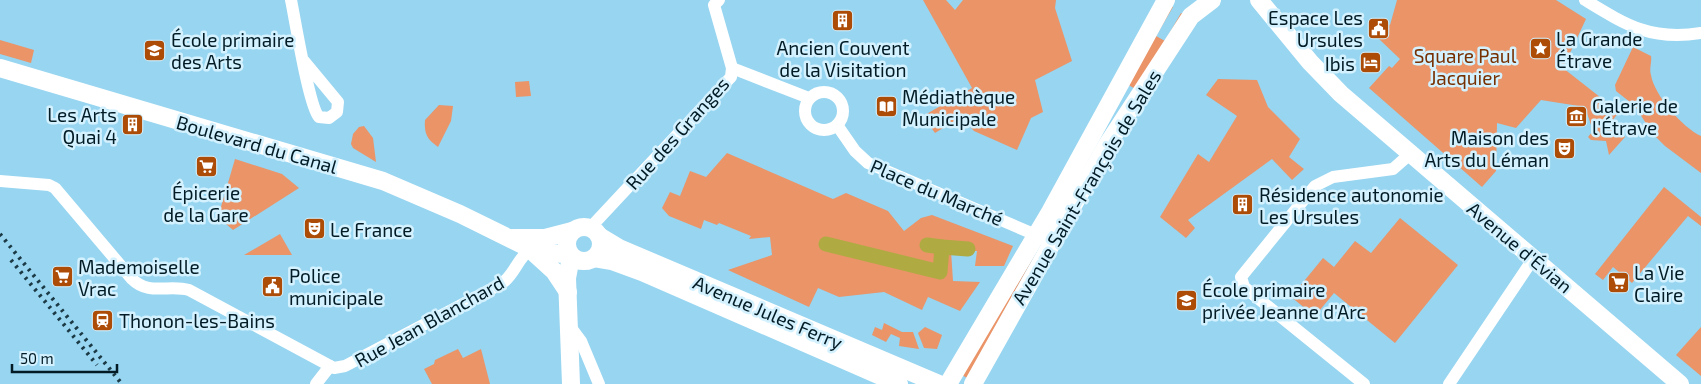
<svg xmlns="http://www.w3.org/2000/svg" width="1701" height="384" font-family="'Exo 2',sans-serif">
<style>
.green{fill:#ea9468}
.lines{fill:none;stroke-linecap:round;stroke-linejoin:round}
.canal{stroke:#afab42;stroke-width:15}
.street{stroke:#fff;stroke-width:12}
.secondary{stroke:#fff;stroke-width:18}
.rail{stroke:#1b3a46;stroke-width:4;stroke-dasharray:2.5 5;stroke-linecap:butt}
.labels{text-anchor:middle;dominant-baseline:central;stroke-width:5;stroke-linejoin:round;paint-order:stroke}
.poi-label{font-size:19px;fill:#021b25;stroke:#d3f1ff;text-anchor:start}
.park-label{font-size:19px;fill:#773000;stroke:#d3f1ff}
.street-label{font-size:19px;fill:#021b25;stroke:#d3f1ff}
</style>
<rect width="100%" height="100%" fill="#97d5f0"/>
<g class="green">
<polygon points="923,0 946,0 955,10 963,0 1056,0 1055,8 1072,61 1035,80 1043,112 1031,118 1017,150 974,131 961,117 935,133 923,116 972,88"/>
<polygon points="1397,0 1556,0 1586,19 1563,68 1619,112 1612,121 1625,137 1609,155 1606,141 1591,140 1588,137 1593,131 1585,107 1541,100 1516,128 1497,123 1496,171 1482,187 1369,88 1389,66 1392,68 1400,59 1379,39 1386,23 1390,25"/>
<polygon points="1170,6 1173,7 1156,36 1165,41 1181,13 1183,14 1137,90 1127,84"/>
<polygon points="0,40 34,50 31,63 0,54"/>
<path d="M 1633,47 L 1651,56 C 1652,62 1649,69 1651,75 C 1654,95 1683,128 1701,136 L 1701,173 L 1665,146 L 1652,133 L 1635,106 L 1616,91 L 1615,85 Z"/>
<polygon points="1218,79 1257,80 1268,107 1300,139 1289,157 1304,169 1292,180 1272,159 1188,220 1195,228 1186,238 1160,217 1198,154 1209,162 1237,116 1206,95"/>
<polygon points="529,81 531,96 516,97 515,82"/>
<path d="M 439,105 L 453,106 L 451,121 L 438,147 C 427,139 424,134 425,120 Z"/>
<polygon points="364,126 373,138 376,162 353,148 351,144 353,134 359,127"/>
<polygon points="727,153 833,199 846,193 888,211 904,231 921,218 932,215 1013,246 1004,266 975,266 977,251 951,251 953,281 980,282 960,311 928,297 922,310 884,292 839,297 818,288 809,307 728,270 772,255 770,237 749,239 751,236 719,223 717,225 704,220 701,229 669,216 662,208 670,192 680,196 690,171 706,177"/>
<polygon points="235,159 282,174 299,188 233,230 218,217"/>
<polygon points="1664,187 1701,217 1701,226 1688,216 1632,283 1613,267 1603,280 1595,274"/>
<polygon points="1400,218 1458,265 1395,343 1334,293 1315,316 1291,297 1323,258 1334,267 1355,241 1371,253"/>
<polygon points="280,234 292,255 244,255"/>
<polygon points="1037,251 967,378 962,375"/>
<polygon points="884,323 902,332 913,332 919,349 899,346 900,338 891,334 886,342 872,335 875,327 882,330"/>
<polygon points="925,327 942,335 937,349 924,348 918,333"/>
<polygon points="1701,327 1701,376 1676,355"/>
<polygon points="458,349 463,358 481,349 490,384 432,384 424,369 434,364 435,360"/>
</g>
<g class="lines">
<g class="canal">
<polyline points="826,244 940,272 942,247 968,249"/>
<polyline points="927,245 942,247"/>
</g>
<g class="street">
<path d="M 291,0 C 295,19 309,107 319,117 L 329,118 L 337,112 L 338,102 L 304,61"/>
<path d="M 1585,0 C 1626,25 1651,41 1701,33"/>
<polyline points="732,68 809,98"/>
<circle cx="824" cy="111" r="19"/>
<polyline points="837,125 855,151 868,163 1043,238"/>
<path d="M 0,181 L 49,185 L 55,188 L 132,279 C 149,296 169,284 189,290 L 334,368 L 345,366 L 501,284 C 515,275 517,258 531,249"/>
<polyline points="590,228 731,77 732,68 714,5 719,0"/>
<polyline points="569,325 581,341 599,384"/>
<polyline points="316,384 330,366"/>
<polyline points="1364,384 1244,287 1241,277 1315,186 1333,177 1393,169 1410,154"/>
<polyline points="1449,384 1533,259"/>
</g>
<g class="secondary">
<polyline points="1259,0 1310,62 1341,94 1680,384"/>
<polyline points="0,68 383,181 460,214 531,249 542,253 569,254"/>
<circle cx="584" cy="244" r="17"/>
<polyline points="599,236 619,248 939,384"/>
<polyline points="513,238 545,238 572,231"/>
<polyline points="531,250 554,271 568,292"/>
<polyline points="594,258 612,261 642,272 899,384"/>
<polyline points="571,384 567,278 571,257"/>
<polyline points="948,384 1050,212 1166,0"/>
<polyline points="973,384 1107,145 1191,16 1212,0"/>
</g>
<g class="rail">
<polyline points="0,234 122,384"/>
<polyline points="11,260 97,365"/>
</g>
</g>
<defs>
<symbol id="building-square" viewBox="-11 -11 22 22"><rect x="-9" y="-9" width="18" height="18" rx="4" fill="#ad4c07" stroke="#d3f1ff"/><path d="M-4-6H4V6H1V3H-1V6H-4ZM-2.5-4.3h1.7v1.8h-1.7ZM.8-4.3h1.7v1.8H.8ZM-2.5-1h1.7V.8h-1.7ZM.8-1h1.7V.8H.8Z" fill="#fff"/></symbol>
<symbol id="civic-square" viewBox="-11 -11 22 22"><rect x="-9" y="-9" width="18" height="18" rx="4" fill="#ad4c07" stroke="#d3f1ff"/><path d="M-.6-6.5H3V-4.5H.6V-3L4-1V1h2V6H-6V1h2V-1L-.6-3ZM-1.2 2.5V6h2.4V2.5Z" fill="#fff"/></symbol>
<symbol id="sight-square" viewBox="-11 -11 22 22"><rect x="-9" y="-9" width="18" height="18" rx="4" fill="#ad4c07" stroke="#d3f1ff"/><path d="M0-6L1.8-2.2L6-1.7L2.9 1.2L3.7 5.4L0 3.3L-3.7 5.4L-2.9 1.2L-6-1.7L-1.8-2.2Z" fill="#fff"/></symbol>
<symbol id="school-square" viewBox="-11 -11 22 22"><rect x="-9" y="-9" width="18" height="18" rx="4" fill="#ad4c07" stroke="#d3f1ff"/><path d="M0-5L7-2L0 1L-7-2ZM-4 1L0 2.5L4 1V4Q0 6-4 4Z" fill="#fff"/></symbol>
<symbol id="hotel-square" viewBox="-11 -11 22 22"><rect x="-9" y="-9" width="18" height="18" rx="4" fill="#ad4c07" stroke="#d3f1ff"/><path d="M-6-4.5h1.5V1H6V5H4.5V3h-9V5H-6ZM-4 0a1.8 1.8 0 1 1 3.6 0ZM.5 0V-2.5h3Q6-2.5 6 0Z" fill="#fff"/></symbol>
<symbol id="library-square" viewBox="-11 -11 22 22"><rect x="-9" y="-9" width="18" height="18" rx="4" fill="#ad4c07" stroke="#d3f1ff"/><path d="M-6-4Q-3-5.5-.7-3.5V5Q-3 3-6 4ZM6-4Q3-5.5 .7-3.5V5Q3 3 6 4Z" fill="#fff"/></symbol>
<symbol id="museum-square" viewBox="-11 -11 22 22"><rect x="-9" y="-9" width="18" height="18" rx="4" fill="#ad4c07" stroke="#d3f1ff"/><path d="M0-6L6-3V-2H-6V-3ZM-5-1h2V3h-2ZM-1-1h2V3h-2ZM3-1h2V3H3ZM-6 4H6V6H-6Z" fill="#fff"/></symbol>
<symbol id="theatre-square" viewBox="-11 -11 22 22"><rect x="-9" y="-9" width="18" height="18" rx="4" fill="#ad4c07" stroke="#d3f1ff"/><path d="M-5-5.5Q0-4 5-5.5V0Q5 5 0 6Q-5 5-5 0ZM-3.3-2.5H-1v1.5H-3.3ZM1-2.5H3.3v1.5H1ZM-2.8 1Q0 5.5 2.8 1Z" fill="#fff"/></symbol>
<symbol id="supermarket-square" viewBox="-11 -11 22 22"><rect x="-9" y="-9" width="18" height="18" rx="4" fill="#ad4c07" stroke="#d3f1ff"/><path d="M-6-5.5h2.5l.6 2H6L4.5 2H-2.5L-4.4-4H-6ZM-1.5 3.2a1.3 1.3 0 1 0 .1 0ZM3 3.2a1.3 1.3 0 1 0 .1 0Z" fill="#fff"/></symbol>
<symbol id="station-square" viewBox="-11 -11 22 22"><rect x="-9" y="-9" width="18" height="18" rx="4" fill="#ad4c07" stroke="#d3f1ff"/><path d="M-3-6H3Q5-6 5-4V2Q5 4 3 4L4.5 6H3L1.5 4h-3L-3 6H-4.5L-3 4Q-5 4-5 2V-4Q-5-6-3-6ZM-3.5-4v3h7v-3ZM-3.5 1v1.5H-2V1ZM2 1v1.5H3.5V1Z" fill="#fff"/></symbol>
</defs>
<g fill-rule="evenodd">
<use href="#building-square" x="830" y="8" width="25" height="25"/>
<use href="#civic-square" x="1366" y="16" width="25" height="25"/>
<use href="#sight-square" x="1528" y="36" width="25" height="25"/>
<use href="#school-square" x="142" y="38" width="25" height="25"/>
<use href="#hotel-square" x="1358" y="50" width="25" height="25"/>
<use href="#library-square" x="874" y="94" width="25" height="25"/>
<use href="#museum-square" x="1564" y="104" width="25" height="25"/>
<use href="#building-square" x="120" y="112" width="25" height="25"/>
<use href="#theatre-square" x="1552" y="136" width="25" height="25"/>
<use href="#supermarket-square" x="194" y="154" width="25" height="25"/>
<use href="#building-square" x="1230" y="192" width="25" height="25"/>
<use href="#theatre-square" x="302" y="216" width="25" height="25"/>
<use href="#supermarket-square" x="50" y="264" width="25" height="25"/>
<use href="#supermarket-square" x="1606" y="270" width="25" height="25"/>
<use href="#civic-square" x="260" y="274" width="25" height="25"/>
<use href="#school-square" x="1174" y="288" width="25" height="25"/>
<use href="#station-square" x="90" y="308" width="25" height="25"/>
</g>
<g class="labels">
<g class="poi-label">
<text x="1363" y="17" text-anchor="end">Espace Les<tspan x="1363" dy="22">Ursules</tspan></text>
<text x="1556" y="38">La Grande<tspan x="1556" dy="22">Étrave</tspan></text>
<text x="171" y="39">École primaire<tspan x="171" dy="22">des Arts</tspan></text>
<text x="843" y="47" text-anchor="middle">Ancien Couvent<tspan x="843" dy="22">de la Visitation</tspan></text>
<text x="1355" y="63" text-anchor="end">Ibis</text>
<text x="902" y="96">Médiathèque<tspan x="902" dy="22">Municipale</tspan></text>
<text x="1592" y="105">Galerie de<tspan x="1592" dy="22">l'Étrave</tspan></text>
<text x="117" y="114" text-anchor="end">Les Arts<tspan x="117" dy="22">Quai 4</tspan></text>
<text x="1549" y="137" text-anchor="end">Maison des<tspan x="1549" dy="22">Arts du Léman</tspan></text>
<text x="206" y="192" text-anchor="middle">Épicerie<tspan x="206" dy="22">de la Gare</tspan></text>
<text x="1259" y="194">Résidence autonomie<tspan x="1259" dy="22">Les Ursules</tspan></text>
<text x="330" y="229">Le France</text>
<text x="78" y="266">Mademoiselle<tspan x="78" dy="22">Vrac</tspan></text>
<text x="1634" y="272">La Vie<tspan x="1634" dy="22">Claire</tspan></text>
<text x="289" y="275">Police<tspan x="289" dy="22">municipale</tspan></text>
<text x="1202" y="289">École primaire<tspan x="1202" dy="22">privée Jeanne d'Arc</tspan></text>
<text x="119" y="320">Thonon-les-Bains</text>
</g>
<g class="park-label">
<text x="1465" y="55">Square Paul<tspan x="1465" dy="22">Jacquier</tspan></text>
</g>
<g class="street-label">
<text transform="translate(677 133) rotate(-48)">Rue des Granges</text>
<text transform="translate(257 144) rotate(16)">Boulevard du Canal</text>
<text transform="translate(1086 187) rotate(-59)">Avenue Saint-François de Sales</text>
<text transform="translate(937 192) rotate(23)">Place du Marché</text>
<text transform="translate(1520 247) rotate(40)">Avenue d'Évian</text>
<text transform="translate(768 312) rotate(23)">Avenue Jules Ferry</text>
<text transform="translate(429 321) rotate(-29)">Rue Jean Blanchard</text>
</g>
</g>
<path d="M12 364v8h105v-8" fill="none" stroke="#021b25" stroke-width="2.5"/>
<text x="20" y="364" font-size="15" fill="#021b25" stroke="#d3f1ff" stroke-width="4" paint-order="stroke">50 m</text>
</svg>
